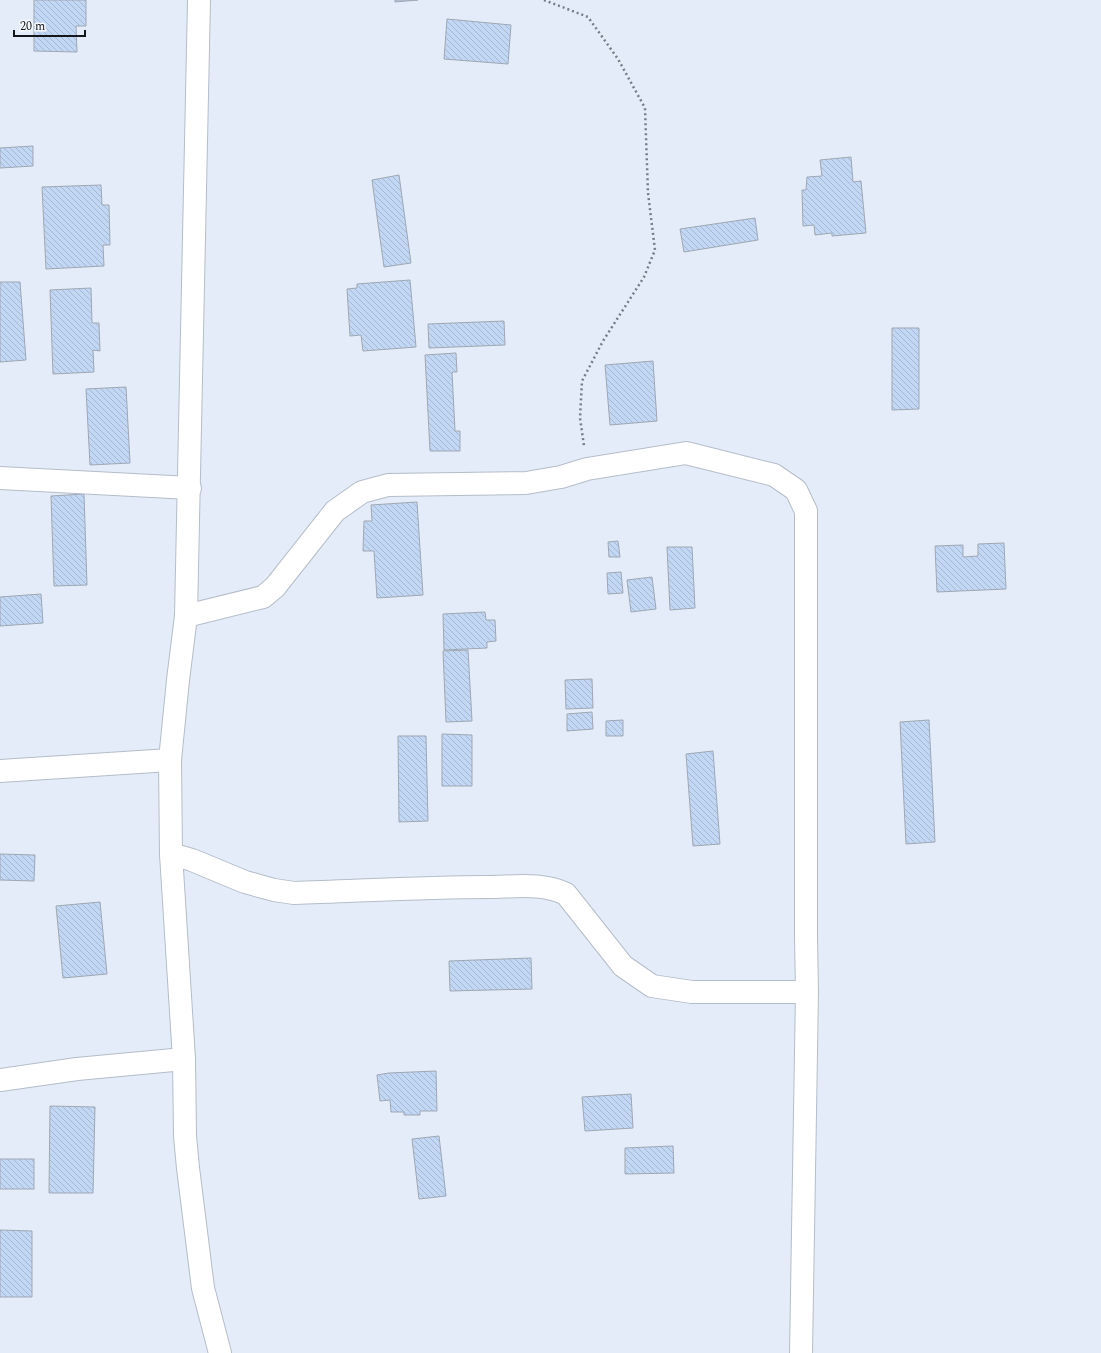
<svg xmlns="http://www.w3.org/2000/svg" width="1101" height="1353" font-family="Spectral,serif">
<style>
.building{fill:url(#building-back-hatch);stroke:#9fa7b3}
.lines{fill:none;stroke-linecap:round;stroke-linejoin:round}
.street-casing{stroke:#b5bdc9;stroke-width:24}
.path{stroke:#777d86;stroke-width:2.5;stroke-dasharray:2 3;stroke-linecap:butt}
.street{stroke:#fff;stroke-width:22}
</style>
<defs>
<pattern id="building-back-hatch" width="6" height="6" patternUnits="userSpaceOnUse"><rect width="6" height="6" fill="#c1d7f4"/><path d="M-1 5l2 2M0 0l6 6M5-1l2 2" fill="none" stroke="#a5b8d1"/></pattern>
</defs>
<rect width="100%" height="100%" fill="#e3ecf8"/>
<g class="building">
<polygon points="34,0 86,0 86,26 76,26 77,52 34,51"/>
<polygon points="395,0 418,0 395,2"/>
<polygon points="447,19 511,25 508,64 444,59"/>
<polygon points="33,146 33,166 0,168 0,148"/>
<polygon points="851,157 853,182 861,181 866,233 832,236 832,233 815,235 814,225 803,226 802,190 806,190 807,177 822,176 820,160"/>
<polygon points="399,175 411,263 384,267 372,180"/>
<polygon points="101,185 102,205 109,205 110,245 103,245 104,266 46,269 42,187"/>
<polygon points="755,218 758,240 684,252 680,229"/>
<polygon points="410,280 416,347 363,351 361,335 350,336 347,289 357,288 357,284"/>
<polygon points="0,282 20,282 26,360 0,362"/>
<polygon points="91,288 92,323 99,323 100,351 93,350 94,372 53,374 50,290"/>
<polygon points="504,321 505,345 429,348 428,324"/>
<polygon points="892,328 919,328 919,409 892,410"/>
<polygon points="456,353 457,372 452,372 455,431 460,431 460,451 430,451 425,355"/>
<polygon points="653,361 657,421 610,425 605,365"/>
<polygon points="126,387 130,463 90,465 86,389"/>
<polygon points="84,494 87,585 54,586 51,496"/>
<polygon points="417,502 423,595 377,598 374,551 363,551 364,521 372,521 371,505"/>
<polygon points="618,541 620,557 609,557 608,542"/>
<polygon points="1004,543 1006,589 937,592 935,546 963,545 963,557 978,556 978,544"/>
<polygon points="667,547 692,547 695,608 670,610"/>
<polygon points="621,572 623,593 608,594 607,573"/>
<polygon points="652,577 656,609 631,612 627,580"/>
<polygon points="41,594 43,623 0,626 0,597"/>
<polygon points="485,612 486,620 495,620 496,641 487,642 487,648 444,650 443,614"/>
<polygon points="468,650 472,721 446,722 443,651"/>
<polygon points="592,679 593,708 566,709 565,680"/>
<polygon points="592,712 593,729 567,731 567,714"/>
<polygon points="623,720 623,736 606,736 606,721"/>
<polygon points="929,720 935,842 906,844 900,722"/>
<polygon points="442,734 472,735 472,786 442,786"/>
<polygon points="398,736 426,736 428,821 399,822"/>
<polygon points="713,751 720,844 693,846 686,754"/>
<polygon points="0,854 35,855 34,881 0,880"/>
<polygon points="100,902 107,974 63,978 56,906"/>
<polygon points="531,958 532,989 450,991 449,961"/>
<polygon points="436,1071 437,1111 420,1111 420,1115 404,1115 404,1112 391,1112 390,1100 380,1101 377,1075 389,1073"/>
<polygon points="631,1094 633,1128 585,1131 582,1097"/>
<polygon points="50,1106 95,1107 93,1193 49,1193"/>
<polygon points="439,1136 446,1196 419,1199 412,1139"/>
<polygon points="673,1146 674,1173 625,1174 625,1148"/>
<rect x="0" y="1159" width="34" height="30"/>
<polygon points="0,1230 32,1231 32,1297 0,1297"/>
</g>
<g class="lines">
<defs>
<g id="street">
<polyline points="199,0 186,616 178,680 170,760 171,854 184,1059 185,1136 188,1168 203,1288 220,1353"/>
<polyline points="0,478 190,488"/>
<polyline points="186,616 263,597 275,587 335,511 362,492 388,485 526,483 561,477 587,469 686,453 774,475 796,490 806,511 806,937 807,992 801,1353"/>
<polyline points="0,771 170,760"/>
<path d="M 171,854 L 192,860 L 245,882 L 274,890 L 294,893 C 359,891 423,887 488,887 C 513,887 543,882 566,894 L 623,966 L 652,986 L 692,992 L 807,992"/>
<polyline points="0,1080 77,1069 184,1059"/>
</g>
</defs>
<use href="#street" class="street-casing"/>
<polyline class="path" points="544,0 588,17 618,59 645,108 648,193 655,250 644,277 603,341 582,381 580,418 584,446"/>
<use href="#street" class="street"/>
</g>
<path d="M14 30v6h71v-6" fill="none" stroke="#13161b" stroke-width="2"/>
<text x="20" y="30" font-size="12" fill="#13161b" stroke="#f5f9fe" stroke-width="3" paint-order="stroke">20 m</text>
</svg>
